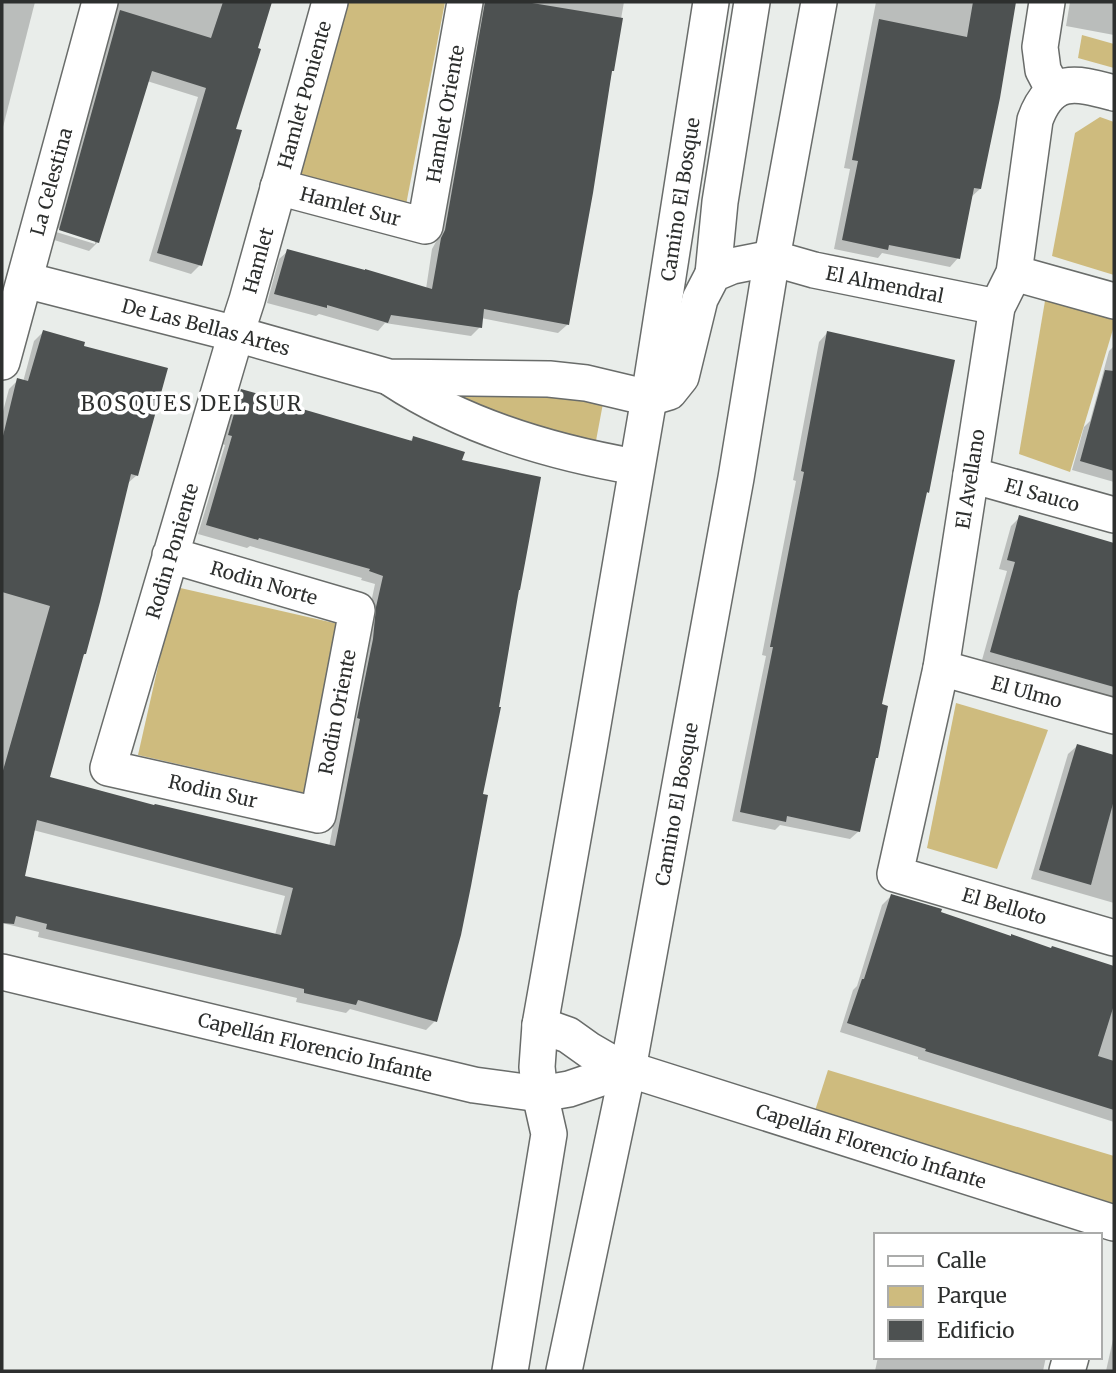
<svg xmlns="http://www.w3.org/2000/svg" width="1116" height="1373" font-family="Merriweather,serif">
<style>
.green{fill:#cebb7e}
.shadow{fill:#0003;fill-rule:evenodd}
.building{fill:#4d5151;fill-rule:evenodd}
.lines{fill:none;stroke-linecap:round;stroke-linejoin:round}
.minor-casing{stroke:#696c6a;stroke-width:38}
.minor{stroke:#fff;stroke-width:35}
.labels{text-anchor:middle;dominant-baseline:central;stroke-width:7;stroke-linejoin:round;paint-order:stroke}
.street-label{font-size:19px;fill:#2d2f2e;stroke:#fff}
.neighbourhood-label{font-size:21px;letter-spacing:2px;fill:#2d2f2e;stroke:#fff}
</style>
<rect width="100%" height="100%" fill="#e9edea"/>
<g class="green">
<polygon points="348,2 445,2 405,210 297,180"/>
<polygon points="1082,35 1114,44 1114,68 1078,58"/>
<polygon points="1100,117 1114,122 1114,275 1052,256 1075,133"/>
<polygon points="1046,295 1114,316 1114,326 1070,472 1019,454"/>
<polygon points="435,393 604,398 595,446"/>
<polygon points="176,587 343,625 305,793 138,755"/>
<polygon points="956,703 1048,730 997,869 927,848"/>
<polygon points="828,1070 1114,1156 1114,1208 813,1117"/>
</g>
<g class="shadow">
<polygon points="2,2 35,2 2,131"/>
<polygon points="117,2 270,2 234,130 200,265 191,274 149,261 198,97 147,81 98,242 89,251 51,239 53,231 95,244 95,240 54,227 102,50"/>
<polygon points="477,2 624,2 567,325 558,333 481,318 480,327 471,336 385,323 378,331 319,314 316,316 267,303 279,259 288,251 426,289 432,249 437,240 477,16"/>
<polygon points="876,2 1015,2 980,189 970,198 958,258 950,267 882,253 878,258 834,249 850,169 844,168"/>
<polygon points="1070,2 1114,2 1114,35 1066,26"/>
<path d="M 43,332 L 82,347 L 137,475 L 128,483 L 85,654 L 81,657 L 48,778 L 154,807 L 329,847 L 352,727 L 368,617 L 375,584 L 361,580 L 362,578 L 250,546 L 247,548 L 198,534 L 225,445 L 220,443 L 233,400 L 241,391 L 409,442 L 413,438 L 460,461 L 435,1021 L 426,1030 L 350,1009 L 346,1013 L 296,1002 L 297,998 L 38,937 L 39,932 L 2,923 L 2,415 L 9,389 L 18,380 L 23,382 L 34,341 ZM 33,830 L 285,896 L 275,935 L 23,877 Z"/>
<polygon points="827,333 928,492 924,495 880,706 873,761 859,831 850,839 780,825 775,830 732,821 766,656 762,655 796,481 793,480 819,342"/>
<polygon points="1114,346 1114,482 1072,470 1084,427 1090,421 1109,351"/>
<polygon points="1020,517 1114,545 1114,696 1111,697 982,660 1007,571 999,569 1011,526"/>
<polygon points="1077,746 1114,756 1114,903 1031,879 1068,754"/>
<polygon points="891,896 939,914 1051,949 1052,948 1114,968 1114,1122 918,1059 918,1057 840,1032 853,990 857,986 882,905"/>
<polygon points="1114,1335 1114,1371 1106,1371"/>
<polygon points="878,1357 1046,1357 1043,1371 875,1371"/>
</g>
<g class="building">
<polygon points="223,2 272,2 258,48 261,49 236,129 242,130 202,266 157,253 206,88 152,71 99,243 59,230 120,10 211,38"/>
<polygon points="485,2 526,2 623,18 614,71 612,71 593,193 569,325 484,309 482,328 391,315 388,323 327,305 327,308 274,294 287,249 365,270 365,269 432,289 441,238 445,230"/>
<polygon points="973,2 1016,2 1000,98 981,189 974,188 960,259 889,245 888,250 842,240 858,161 852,160 879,19 967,37"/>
<path d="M 43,330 L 85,342 L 84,346 L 168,368 L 138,476 L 131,474 L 100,602 L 86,654 L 84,654 L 50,777 L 154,805 L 155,804 L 335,846 L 360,719 L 357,718 L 373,639 L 376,607 L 383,576 L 369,571 L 370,569 L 259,538 L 258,540 L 206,525 L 232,436 L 228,435 L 241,389 L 293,404 L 292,406 L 412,441 L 413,436 L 465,452 L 462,460 L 541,477 L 520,590 L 519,590 L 499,707 L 501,707 L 483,794 L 488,795 L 471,886 L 461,935 L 437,1022 L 358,1000 L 356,1005 L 304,993 L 304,989 L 46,929 L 47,924 L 16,916 L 14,924 L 2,923 L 2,774 L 50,606 L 2,592 L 2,440 L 17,378 L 28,381 ZM 37,820 L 293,888 L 281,935 L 25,876 Z"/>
<polygon points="827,331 955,360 929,493 927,492 882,704 888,706 878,758 876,758 860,832 787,816 786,822 740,812 773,647 770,647 804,472 801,471"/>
<polygon points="1105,370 1114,371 1114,471 1080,461"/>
<polygon points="1019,515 1114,543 1114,687 990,652 1015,562 1007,560"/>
<polygon points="1077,744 1114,755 1114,800 1091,885 1039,870"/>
<polygon points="891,894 942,909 941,912 1011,936 1011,934 1051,948 1052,946 1114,966 1114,1005 1098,1056 1114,1061 1114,1110 925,1051 926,1049 847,1023 862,979 864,979"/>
</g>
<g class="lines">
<defs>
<g id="minor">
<polyline points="1047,2 1040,47 1043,70 1054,91"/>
<path id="s1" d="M 1114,93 C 1077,83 1051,75 1035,120 L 1014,273 L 997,307 L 941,668 L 895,874 L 1114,938"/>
<path id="s2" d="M 278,187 L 425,226 L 465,2"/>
<polyline points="1014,273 1114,301"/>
<polyline points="713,274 720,202 752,2"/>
<path id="s3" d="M 25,280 L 236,334 L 389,377 L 549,379 L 586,383 L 649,398"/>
<path id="s4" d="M 2,362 L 100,2"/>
<path d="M 392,379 C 465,427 550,452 636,467"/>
<path id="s5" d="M 649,398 L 669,392 L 681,377 L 700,299 L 713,274 L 732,266 L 772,258 L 814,270 L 997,307"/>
<path id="s6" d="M 971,475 L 1114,515"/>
<path id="s7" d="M 170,555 L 357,610 L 318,815 L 108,768 L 236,334 L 247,300 L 330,2"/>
<path id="s8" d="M 941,668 L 1114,716"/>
<path id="s9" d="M 2,972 L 474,1085 L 540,1094 L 569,1089 L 628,1069"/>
<path id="s10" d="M 540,1025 L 568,1035 L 589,1050 L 608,1061 L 628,1069 L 1114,1223"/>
<path id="s11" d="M 510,1371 L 549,1134 L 540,1094 L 537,1067 L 540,1025 L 589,748 L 649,398 L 711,2"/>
<path id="s12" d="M 564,1371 L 628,1069 L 736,478 L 772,258 L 819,2"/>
<polyline points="1067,1371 1071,1357"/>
</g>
</defs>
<use href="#minor" class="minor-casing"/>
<use href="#minor" class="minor"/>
</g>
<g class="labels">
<g class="street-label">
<text stroke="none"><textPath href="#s7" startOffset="1320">Hamlet Poniente</textPath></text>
<text stroke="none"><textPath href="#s2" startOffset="266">Hamlet Oriente</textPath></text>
<text stroke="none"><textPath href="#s4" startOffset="187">La Celestina</textPath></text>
<text stroke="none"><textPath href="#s11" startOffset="1188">Camino El Bosque</textPath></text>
<text stroke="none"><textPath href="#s2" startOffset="75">Hamlet Sur</textPath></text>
<text stroke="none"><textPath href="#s7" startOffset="1148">Hamlet</textPath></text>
<text stroke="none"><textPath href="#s5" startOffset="326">El Almendral</textPath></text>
<text stroke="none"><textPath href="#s3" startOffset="187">De Las Bellas Artes</textPath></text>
<text transform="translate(970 479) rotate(-81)">El Avellano</text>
<text stroke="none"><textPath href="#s6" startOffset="74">El Sauco</textPath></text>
<text stroke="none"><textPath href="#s7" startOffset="845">Rodin Poniente</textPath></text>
<text stroke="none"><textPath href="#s7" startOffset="98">Rodin Norte</textPath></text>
<text stroke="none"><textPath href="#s8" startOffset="89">El Ulmo</textPath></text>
<text transform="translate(337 712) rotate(-79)">Rodin Oriente</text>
<text transform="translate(213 791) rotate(13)">Rodin Sur</text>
<text stroke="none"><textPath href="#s12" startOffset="578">Camino El Bosque</textPath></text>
<text stroke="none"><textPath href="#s1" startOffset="980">El Belloto</textPath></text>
<text stroke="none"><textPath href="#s9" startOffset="322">Capellán Florencio Infante</textPath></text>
<text stroke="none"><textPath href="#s10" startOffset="354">Capellán Florencio Infante</textPath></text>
</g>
<g class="neighbourhood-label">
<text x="192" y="403">BOSQUES DEL SUR</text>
</g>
</g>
<rect width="1116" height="1373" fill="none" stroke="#2d2f2e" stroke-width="7"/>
<rect x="874" y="1233" width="228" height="126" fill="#ffffff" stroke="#abacab" stroke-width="2"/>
<rect x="888" y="1256" width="35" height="10" fill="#ffffff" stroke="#abacab" stroke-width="2"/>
<text x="937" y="1268" font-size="21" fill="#2d2f2e">Calle</text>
<rect x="888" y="1286" width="35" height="21" fill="#cebb7e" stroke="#abacab" stroke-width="2"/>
<text x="937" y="1303" font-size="21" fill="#2d2f2e">Parque</text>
<rect x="888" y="1320" width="35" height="21" fill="#4d5151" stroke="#abacab" stroke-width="2"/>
<text x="937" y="1338" font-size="21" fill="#2d2f2e">Edificio</text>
</svg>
